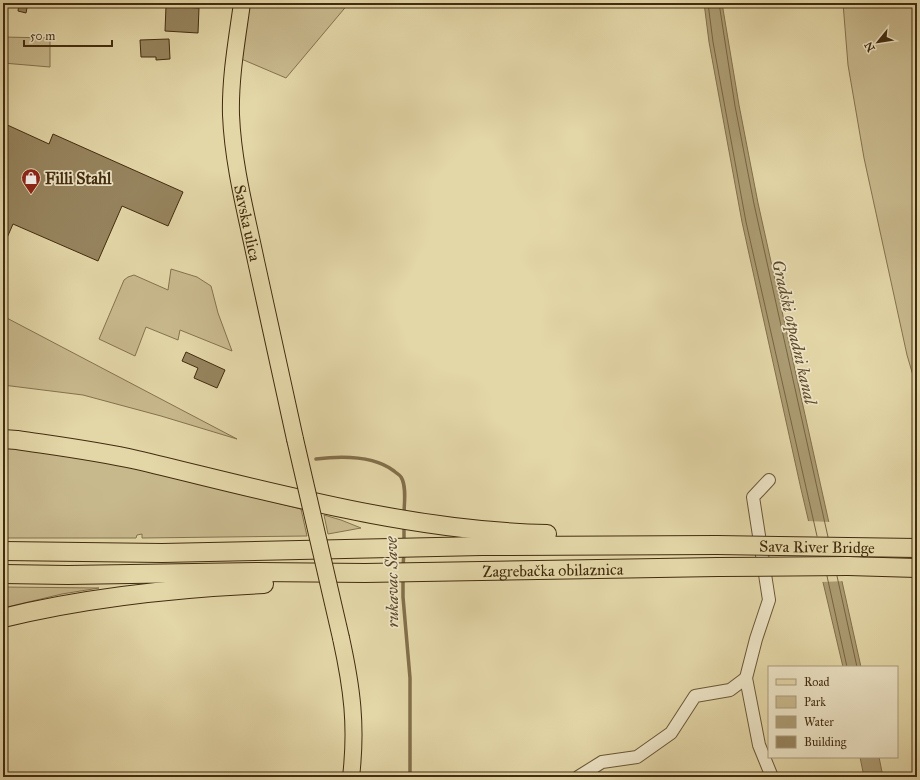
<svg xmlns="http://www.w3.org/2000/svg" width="920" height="780" font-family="'IM FELL Great Primer',serif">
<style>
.green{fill:#c8b98d;stroke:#85724e}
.water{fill:#ac9c73;stroke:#826f4b}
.pier{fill:#e3d6a7}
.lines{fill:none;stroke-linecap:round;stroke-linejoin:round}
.shore{stroke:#776441;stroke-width:1}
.stream{stroke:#826f4b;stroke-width:3.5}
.building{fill:#96845e;stroke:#422c0f}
.minor-casing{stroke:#6a5635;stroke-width:14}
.major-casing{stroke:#422c0f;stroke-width:18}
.highway-casing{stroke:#422c0f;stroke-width:20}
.minor{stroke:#ede4c6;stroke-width:12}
.major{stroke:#e3d6a7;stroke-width:16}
.highway{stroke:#e3d6a7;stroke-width:18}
.major-bridge-casing{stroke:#422c0f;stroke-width:18;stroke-linecap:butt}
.highway-bridge-casing{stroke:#422c0f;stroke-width:20;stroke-linecap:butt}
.major-bridge{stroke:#e3d6a7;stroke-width:16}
.highway-bridge{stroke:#e3d6a7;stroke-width:18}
.labels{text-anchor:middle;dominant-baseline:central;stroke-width:3.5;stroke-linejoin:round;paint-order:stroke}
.poi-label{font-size:16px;font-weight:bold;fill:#422c0f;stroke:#ede4c6;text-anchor:start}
.street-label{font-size:16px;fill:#422c0f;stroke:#ede4c6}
.water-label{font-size:17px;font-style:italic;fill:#5c4828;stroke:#ede4c6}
</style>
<rect width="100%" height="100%" fill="#e3d6a7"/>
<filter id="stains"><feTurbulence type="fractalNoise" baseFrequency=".005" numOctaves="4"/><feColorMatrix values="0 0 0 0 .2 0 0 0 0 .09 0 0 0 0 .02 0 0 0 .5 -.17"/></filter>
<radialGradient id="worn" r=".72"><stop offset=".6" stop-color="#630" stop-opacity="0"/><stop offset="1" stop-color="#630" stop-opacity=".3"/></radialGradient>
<g class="green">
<polygon points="248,3 349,3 286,78 239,58"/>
<polygon points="843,3 917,3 917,389 907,355 864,158 848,65"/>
<polygon points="3,37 50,38 50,67 3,63"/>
<polygon points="171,269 197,277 211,286 218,313 232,351 180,330 178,340 146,327 135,356 99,339 124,280 128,277 134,275 168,290"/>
<polygon points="3,317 3,316 237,439 161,416 83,395 3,385"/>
<polygon points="3,446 54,453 150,471 301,509 307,536 142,538 142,534 137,535 136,538 3,538"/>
<polygon points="324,515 341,520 361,528 328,534"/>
<polygon points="3,587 99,588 62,594 3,608"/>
</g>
<g class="water">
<polygon points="704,3 722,3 739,105 758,203 861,667 843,667 801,489 742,222 709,42"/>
<polygon points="860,757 879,757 883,777 864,777"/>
</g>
<polygon class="pier" points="807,521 831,522 845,581 822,582"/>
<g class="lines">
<g class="shore">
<polyline points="708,3 713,42 746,222 817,536"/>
<polyline points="719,3 735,106 754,204 828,537"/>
<polyline points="827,576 847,667"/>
<polyline points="837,576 857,667"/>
</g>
<g class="stream">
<path d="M 316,459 C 341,456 373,455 394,471 C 396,473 400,475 401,477 C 407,486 404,505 404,514"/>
<polyline points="404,542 404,525"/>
<polyline points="403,566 404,553"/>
<polyline points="403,577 403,597 410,678 410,777"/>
</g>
</g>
<g class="building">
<polygon points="19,3 28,3 26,13 18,11"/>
<polygon points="166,6 199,8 198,33 165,31"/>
<polygon points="169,39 170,59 156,60 156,57 141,57 140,40"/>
<polygon points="3,123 49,144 53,134 183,192 168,226 122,206 98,261 13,224 3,247"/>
<polygon points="186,352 225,370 217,388 194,378 198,368 182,361"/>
</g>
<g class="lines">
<defs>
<g id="minor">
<polyline points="769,480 753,497 769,600 756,639 746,678 759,745 772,777"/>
<polyline points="578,777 602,762 637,757 671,733 695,696 730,690 746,678"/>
</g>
<g id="major">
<path id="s1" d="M 242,3 C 237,40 230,77 231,115 C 233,164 246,213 256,261 C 269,321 282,380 295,439"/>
<path d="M 341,638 C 352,688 357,726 351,777"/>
</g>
<g id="highway">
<path d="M 3,439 L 17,440 C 57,446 97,451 137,460 C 272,492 408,531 547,534"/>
<polyline points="3,551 162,553 482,546 717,545"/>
<polyline points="848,566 917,568"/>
<path id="s2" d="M 3,574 L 68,575 L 257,572 L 365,573 L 718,567"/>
<path d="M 3,618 C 88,597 176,588 264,584"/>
</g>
</defs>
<use href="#minor" class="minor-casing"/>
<use href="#major" class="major-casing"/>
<use href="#highway" class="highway-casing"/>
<use href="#minor" class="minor"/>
<use href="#major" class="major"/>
<use href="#highway" class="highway"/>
<defs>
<polyline id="major-bridge" points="295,439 341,638"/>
<g id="highway-bridge">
<path id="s3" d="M 717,545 L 917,548"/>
<polyline points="718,567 848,566"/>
</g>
</defs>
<use href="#major-bridge" class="major-bridge-casing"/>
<use href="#highway-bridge" class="highway-bridge-casing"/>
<use href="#major-bridge" class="major-bridge"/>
<use href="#highway-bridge" class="highway-bridge"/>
</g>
<defs>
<symbol id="shop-pin" viewBox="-11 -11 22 30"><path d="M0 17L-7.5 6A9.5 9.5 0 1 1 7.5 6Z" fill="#8f2418" stroke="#ede4c6"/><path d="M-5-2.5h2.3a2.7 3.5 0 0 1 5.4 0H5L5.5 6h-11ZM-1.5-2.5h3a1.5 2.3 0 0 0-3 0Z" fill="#fff"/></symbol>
</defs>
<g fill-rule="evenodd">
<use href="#shop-pin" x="20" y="167" width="22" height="30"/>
</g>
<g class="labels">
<g class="poi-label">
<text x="45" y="178">Filli Stahl</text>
</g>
<g class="street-label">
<text stroke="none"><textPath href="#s1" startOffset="222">Savska ulica</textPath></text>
<text stroke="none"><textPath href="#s3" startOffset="100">Sava River Bridge</textPath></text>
<text stroke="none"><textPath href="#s2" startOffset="550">Zagrebačka obilaznica</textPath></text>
</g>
<g class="water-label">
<text transform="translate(794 332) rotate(77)">Gradski otpadni kanal</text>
<text transform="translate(392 582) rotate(-91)">rukavac Save</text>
</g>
</g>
<rect width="920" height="780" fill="none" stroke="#e3d6a7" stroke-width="16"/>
<rect x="4" y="4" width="912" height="772" fill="none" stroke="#422c0f" stroke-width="2"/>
<rect x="8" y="8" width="904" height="764" fill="none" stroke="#422c0f"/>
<rect x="768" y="666" width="130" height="92" fill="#ede4c6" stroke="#a99a7d"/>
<rect x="776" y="679" width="20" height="6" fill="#e3d6a7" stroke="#a99a7d"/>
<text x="804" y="686" font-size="12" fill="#422c0f">Road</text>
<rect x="776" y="696" width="20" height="12" fill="#c8b98d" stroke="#a99a7d"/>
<text x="804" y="706" font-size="12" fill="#422c0f">Park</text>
<rect x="776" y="716" width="20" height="12" fill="#ac9c73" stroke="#a99a7d"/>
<text x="804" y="726" font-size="12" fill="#422c0f">Water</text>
<rect x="776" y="736" width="20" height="12" fill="#96845e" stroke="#a99a7d"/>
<text x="804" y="746" font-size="12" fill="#422c0f">Building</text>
<g transform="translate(878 42) rotate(240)" stroke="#ede4c6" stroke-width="3" paint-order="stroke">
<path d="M0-3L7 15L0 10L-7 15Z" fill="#422c0f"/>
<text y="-6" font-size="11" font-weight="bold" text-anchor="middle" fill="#422c0f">N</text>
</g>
<path d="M24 40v6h88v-6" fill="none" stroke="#422c0f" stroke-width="2"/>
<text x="30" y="40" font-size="12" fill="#422c0f" stroke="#ede4c6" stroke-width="3" paint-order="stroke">50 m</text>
<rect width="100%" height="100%" filter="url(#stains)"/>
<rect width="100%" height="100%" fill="url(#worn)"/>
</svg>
